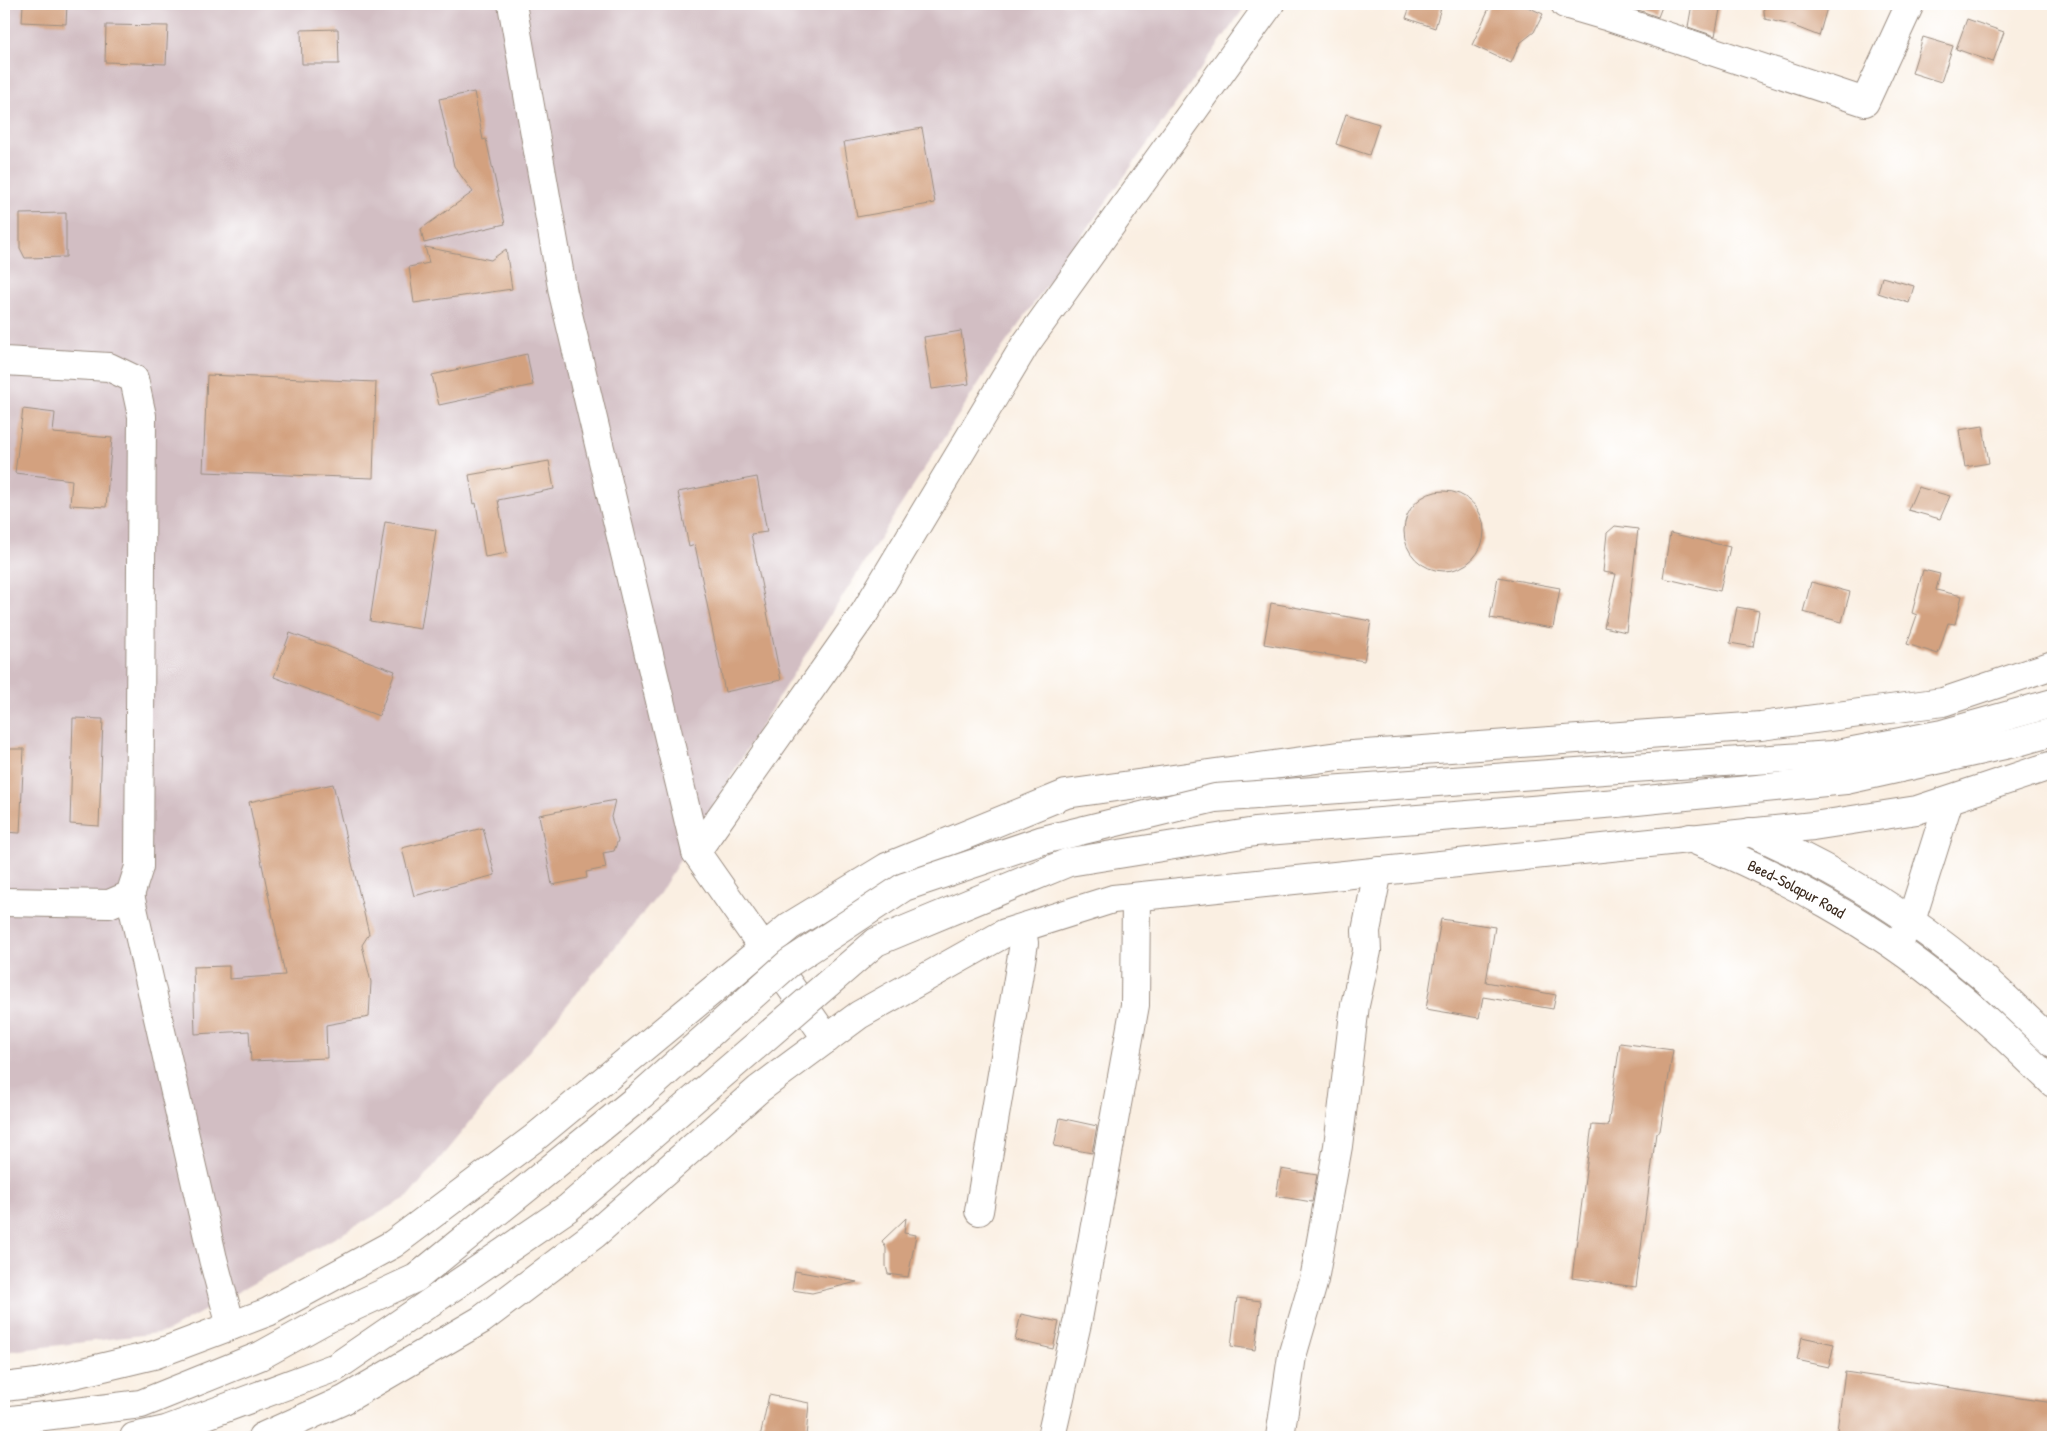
<svg xmlns="http://www.w3.org/2000/svg" width="2057" height="1441" font-family="'Patrick Hand',sans-serif">
<style>
.industrial{fill:#d2bec3}
.building{fill:#d3a17f}
.lines{fill:none;stroke-linecap:round;stroke-linejoin:round}
.minor-casing{stroke:#9a8c80;stroke-width:30}
.major-casing{stroke:#9a8c80;stroke-width:30}
.highway-casing{stroke:#9a8c80;stroke-width:30}
.minor{stroke:#fff;stroke-width:28}
.major{stroke:#fff;stroke-width:28}
.highway{stroke:#fff;stroke-width:28}
.highway-bridge-casing{stroke:#9a8c80;stroke-width:30;stroke-linecap:butt}
.highway-bridge{stroke:#fff;stroke-width:28}
.labels{text-anchor:middle;dominant-baseline:central;stroke-width:4.5;stroke-linejoin:round;paint-order:stroke}
.street-label{font-size:16px;fill:#3b2a1e;stroke:#fff}
</style>
<rect width="100%" height="100%" fill="#fff"/>
<filter id="ink" filterUnits="userSpaceOnUse"><feTurbulence type="fractalNoise" baseFrequency=".02" numOctaves="2"/><feDisplacementMap in="SourceGraphic" scale="10" xChannelSelector="R" yChannelSelector="G"/><feConvolveMatrix kernelMatrix="1 2 1 2 8 2 1 2 1" color-interpolation-filters="sRGB"/></filter>
<filter id="wash" filterUnits="userSpaceOnUse"><feTurbulence type="fractalNoise" baseFrequency=".0096" numOctaves="4" result="noise"/><feDisplacementMap in="SourceGraphic" scale="20" xChannelSelector="R" yChannelSelector="G"/><feGaussianBlur stdDeviation="1.12" result="paint"/><feColorMatrix in="noise" values="0 0 0 0 0 0 0 0 0 0 0 0 0 0 0 0 0 1.4 0 .05"/><feComposite in="paint" operator="in"/></filter>
<g filter="url(#wash)">
<rect width="100%" height="100%" fill="#faefe2"/>
<polygon class="industrial" points="4,4 1247,4 993,361 781,693 660,893 408,1197 166,1332 4,1352"/>
<g id="blocks">
<g class="building">
<polygon points="23,4 67,4 66,24 22,22"/>
<polygon points="1411,4 1442,4 1435,28 1406,18"/>
<polygon points="1491,4 1521,4 1543,14 1534,32 1520,43 1511,63 1472,45"/>
<polygon points="1635,4 1663,4 1658,17 1633,8"/>
<polygon points="1692,4 1721,4 1715,36 1688,27"/>
<polygon points="1763,4 1828,4 1819,36 1791,25 1765,19"/>
<polygon points="1967,19 2004,32 1993,62 1956,49"/>
<polygon points="106,25 168,26 166,64 105,62"/>
<polygon points="338,29 339,64 302,64 301,30"/>
<polygon points="1923,37 1953,46 1941,82 1912,73"/>
<polygon points="474,92 483,140 486,139 505,224 424,243 421,229 473,192 454,166 439,99"/>
<polygon points="1346,114 1379,124 1369,155 1336,144"/>
<polygon points="922,128 935,203 857,217 844,142"/>
<polygon points="66,213 66,257 25,258 20,248 20,214"/>
<polygon points="425,247 491,260 506,249 512,289 414,303 409,267 429,263"/>
<polygon points="1882,277 1914,286 1909,303 1878,293"/>
<polygon points="961,331 969,384 932,389 924,337"/>
<polygon points="527,354 533,385 439,405 432,375"/>
<polygon points="207,375 376,382 373,478 203,472"/>
<polygon points="23,409 55,413 53,433 112,438 106,507 70,505 72,480 15,473"/>
<polygon points="1983,426 1989,463 1965,467 1959,430"/>
<polygon points="549,461 554,489 498,500 507,553 485,557 476,503 474,504 469,475"/>
<polygon points="757,477 767,532 751,534 781,680 725,692 695,545 689,547 678,492"/>
<polygon points="1918,487 1950,496 1940,519 1908,510"/>
<circle cx="1444" cy="531" r="40"/>
<polygon points="385,522 436,530 421,629 370,621"/>
<polygon points="1615,526 1638,529 1626,632 1604,627 1616,574 1603,572 1607,533"/>
<polygon points="1670,533 1730,547 1720,591 1663,578"/>
<polygon points="1923,570 1940,574 1936,590 1962,596 1955,624 1948,623 1938,654 1907,644 1917,615 1912,613"/>
<polygon points="1498,577 1560,588 1553,628 1490,618"/>
<polygon points="1811,582 1850,592 1842,622 1803,612"/>
<polygon points="1271,603 1371,621 1364,661 1264,644"/>
<polygon points="1737,607 1759,611 1753,647 1730,643"/>
<polygon points="290,633 395,671 379,716 274,677"/>
<polygon points="73,718 103,719 99,826 70,824"/>
<polygon points="4,749 24,749 20,833 4,832"/>
<polygon points="333,784 369,934 362,945 371,982 369,1017 326,1025 327,1058 251,1061 249,1031 195,1034 193,967 229,966 229,979 285,975 249,802"/>
<polygon points="615,800 611,817 618,840 614,851 603,853 606,868 586,872 587,878 552,885 539,815"/>
<polygon points="483,828 495,875 414,896 402,848"/>
<polygon points="1441,919 1495,927 1486,982 1556,995 1553,1009 1483,997 1479,1018 1426,1009"/>
<polygon points="1620,1043 1673,1050 1660,1131 1656,1133 1636,1287 1572,1278 1592,1125 1608,1126"/>
<polygon points="1060,1118 1097,1126 1092,1153 1054,1146"/>
<polygon points="1281,1169 1317,1175 1312,1202 1276,1196"/>
<polygon points="906,1218 904,1233 916,1235 908,1277 888,1274 886,1266 886,1248 882,1241"/>
<polygon points="795,1271 857,1282 812,1293 792,1290"/>
<polygon points="1237,1298 1261,1301 1255,1350 1231,1346"/>
<polygon points="1021,1314 1059,1322 1053,1349 1015,1340"/>
<polygon points="1802,1337 1834,1344 1829,1367 1797,1360"/>
<polygon points="1845,1372 2053,1403 2053,1437 1836,1437"/>
<polygon points="769,1395 809,1403 806,1437 760,1437"/>
</g>
</g>
</g>
<g filter="url(#ink)">
<use href="#blocks" fill-opacity="0" stroke="#9a8c80" stroke-width="1"/>
<g class="lines">
<defs>
<g id="minor">
<polyline points="512,4 563,293 696,852 827,1039"/>
<polyline points="1565,4 1606,16 1865,102 1910,4"/>
<polyline points="4,361 109,367 134,379 142,416 139,867 130,895 109,904 4,902"/>
<polyline points="696,852 865,612 1025,345 1270,4"/>
<polyline points="130,895 213,1259 231,1326"/>
<polyline points="979,1211 1024,943 1022,929 1025,927"/>
<polyline points="4,1387 37,1383 154,1355 268,1312 393,1244 533,1139 790,926 887,867 1066,794 1338,756 1761,726 1943,702 2053,665"/>
<polyline points="262,1437 344,1400 481,1320 595,1234 759,1089 859,1015 1005,933 1113,899 1813,826 1917,810 2053,765"/>
<polyline points="1051,1437 1078,1319 1135,1005 1136,897"/>
<polyline points="1280,1437 1292,1356 1314,1280 1338,1146 1355,1005 1367,951 1366,931 1378,871"/>
</g>
<g id="major">
<path d="M 1750,832 C 1830,867 1905,911 1972,968 C 2001,992 2026,1018 2053,1043"/>
<path id="s1" d="M 1690,838 C 1785,877 1873,924 1952,990 C 1988,1019 2020,1052 2053,1083"/>
<polyline points="1903,935 1911,921 1949,800"/>
</g>
<g id="highway">
<polyline points="1618,769 1832,755 1942,734 2053,703"/>
<polyline points="1617,803 1846,780 2018,742 2053,732"/>
<polyline points="4,1421 141,1404 260,1356 325,1320"/>
<polyline points="134,1437 166,1430 336,1367"/>
</g>
</defs>
<use href="#minor" class="minor-casing"/>
<use href="#major" class="major-casing"/>
<use href="#highway" class="highway-casing"/>
<use href="#minor" class="minor"/>
<use href="#major" class="major"/>
<use href="#highway" class="highway"/>
<defs>
<g id="highway-bridge">
<polyline points="325,1320 416,1278 640,1096 789,963 904,887 1043,840 1215,798 1618,769"/>
<polyline points="336,1367 568,1208 876,942 1069,862 1255,832 1617,803"/>
</g>
</defs>
<use href="#highway-bridge" class="highway-bridge-casing"/>
<use href="#highway-bridge" class="highway-bridge"/>
</g>
</g>
<g class="labels">
<g class="street-label">
<text stroke="none"><textPath href="#s1" startOffset="118">Beed-Solapur Road</textPath></text>
</g>
</g>
<rect width="2057" height="1441" fill="none" stroke="#fff" stroke-width="20"/>
</svg>
